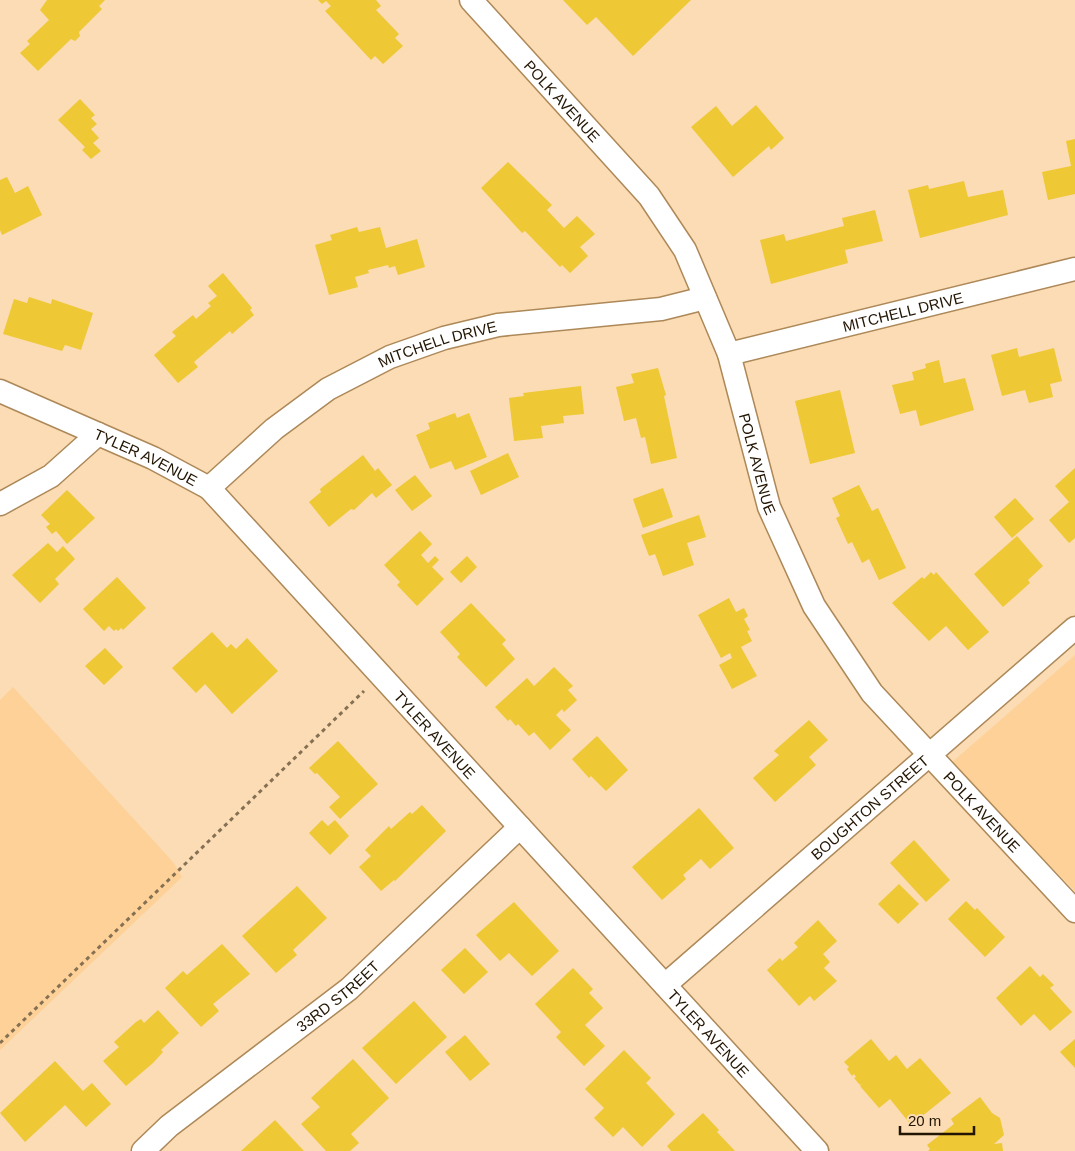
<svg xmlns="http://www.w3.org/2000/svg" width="1075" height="1151" font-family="Arial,sans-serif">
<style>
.built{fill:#fdd197}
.building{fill:#eec835}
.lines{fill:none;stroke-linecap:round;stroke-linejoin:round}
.minor-casing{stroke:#ad8858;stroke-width:25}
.path{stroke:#857054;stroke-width:3;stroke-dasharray:4 4;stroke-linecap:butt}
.minor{stroke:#fff;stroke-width:22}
.labels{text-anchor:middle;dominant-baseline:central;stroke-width:5;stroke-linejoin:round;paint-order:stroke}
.street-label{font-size:15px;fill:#231503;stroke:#fbdcb4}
</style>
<rect width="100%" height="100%" fill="#fbdcb4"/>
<g class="built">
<polygon points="1075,655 1075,891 950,764"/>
<polygon points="13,687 173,862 182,877 0,1050 0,700"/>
</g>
<g class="building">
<polygon points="47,0 105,0 99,6 102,9 79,32 80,36 75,41 71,39 38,71 20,53 30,44 27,41 49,20 40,10"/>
<polygon points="318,0 376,0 381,6 376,10 399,34 395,38 403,46 383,64 375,56 371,60 325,11 331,6 326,1 322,4"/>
<polygon points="563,0 691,0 633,56 596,17 587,25"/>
<polygon points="80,99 95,115 91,118 97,124 91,129 99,138 93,143 101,151 91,159 82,150 85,147 58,120"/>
<polygon points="756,105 784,138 771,150 769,146 733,177 691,127 716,106 732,126"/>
<polygon points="1075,139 1075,194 1048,200 1042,172 1071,166 1066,141"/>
<polygon points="508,162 552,205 547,210 564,228 577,216 595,234 580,247 588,256 570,273 562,265 560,267 525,231 522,233 481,188"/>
<polygon points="7,177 15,193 28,186 42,215 2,235 0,230 0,180"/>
<polygon points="964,181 968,197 1003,190 1008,215 920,238 908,190 928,185 929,189"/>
<polygon points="875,210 883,241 845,250 848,263 771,284 760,240 784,234 786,241 844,226 842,218"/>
<polygon points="357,227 359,232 380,227 386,248 417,239 425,267 398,275 395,266 389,268 388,265 368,270 369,273 355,277 358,287 329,295 315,245 332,240 330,235"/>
<polygon points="223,273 252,308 250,310 254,315 232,334 230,331 194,362 198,367 178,383 154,355 176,336 172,332 193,315 196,319 211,306 208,303 217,296 208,286"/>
<polygon points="29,297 51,304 52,299 93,313 81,350 65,345 62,351 3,334 14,299 27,303"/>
<polygon points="1017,348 1019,357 1054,348 1062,381 1050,384 1053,397 1029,403 1025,390 1002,396 991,355"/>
<polygon points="939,360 944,383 965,378 974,410 920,426 916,410 900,414 892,385 914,380 912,372 926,368 925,364"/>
<polygon points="658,368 666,395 664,396 677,458 651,464 645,437 641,438 636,418 624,421 616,387 634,383 631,374"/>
<polygon points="581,386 584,414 563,416 564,423 541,426 543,438 514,441 509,398 524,396 523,393"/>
<polygon points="840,390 855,453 810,464 795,401"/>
<polygon points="455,413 457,418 469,413 487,457 455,470 451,461 430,469 416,435 430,429 428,423"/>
<polygon points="508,453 519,477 481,495 470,471"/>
<polygon points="363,455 375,471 378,468 392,485 376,498 372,493 354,510 351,509 329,527 309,502 321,492 320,489"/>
<polygon points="1075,468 1075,538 1069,543 1049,520 1069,502 1055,486"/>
<polygon points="415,475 432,496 412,511 395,490"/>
<polygon points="859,485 872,511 878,508 906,568 879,580 869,559 862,563 852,542 848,544 836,518 840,516 832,498"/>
<polygon points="663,488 673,517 643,528 633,499"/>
<polygon points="67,490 95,518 67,544 56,531 52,534 46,527 50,524 41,515"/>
<polygon points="1015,498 1034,519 1012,538 994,517"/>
<polygon points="699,515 706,537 687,543 694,565 663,576 655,554 649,556 641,535"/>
<polygon points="420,531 432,544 421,555 428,563 435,556 439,560 432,567 444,579 417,606 397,585 400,582 384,565"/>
<polygon points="1017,536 1043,566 1028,580 1030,583 1003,607 974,574"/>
<polygon points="48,543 57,552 63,546 75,559 55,579 59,584 40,603 12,575"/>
<polygon points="467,556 477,567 461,583 450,572"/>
<polygon points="931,572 934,575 936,572 989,632 968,650 946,626 929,641 892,603 922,577 924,579"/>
<polygon points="117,577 146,608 123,630 121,628 118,631 116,629 114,631 109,626 104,631 83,609"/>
<polygon points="729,598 736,612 744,608 748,616 744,619 750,630 747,631 752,641 741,647 757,676 732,689 719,665 732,658 730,653 721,658 698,615"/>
<polygon points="471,603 506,640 502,644 515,659 486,687 457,657 460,654 440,632"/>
<polygon points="212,632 227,648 231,644 236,649 247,638 278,671 232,714 205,684 196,693 172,668"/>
<polygon points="105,648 123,667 104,685 85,666"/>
<polygon points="554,667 573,686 568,690 577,700 564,712 562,709 556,715 571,730 550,750 534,732 529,736 518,724 516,726 510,719 508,721 495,707 527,678 534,686"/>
<polygon points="809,720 828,740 809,757 816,765 775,802 753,778 779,755 774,751"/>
<polygon points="597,736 628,770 606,791 591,776 589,778 572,759"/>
<polygon points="338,741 378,784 340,819 329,807 340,797 317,773 315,774 309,768"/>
<polygon points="422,805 446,831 395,881 394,880 381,891 359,867 371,856 365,850 389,826 391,829 410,812 412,814"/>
<polygon points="699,808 734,848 710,869 701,859 683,875 686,879 662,900 632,867"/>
<polygon points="322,820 328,826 335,820 349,836 330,855 309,833"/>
<polygon points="914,840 950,880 926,902 890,863"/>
<polygon points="899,884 919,904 898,924 878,904"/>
<polygon points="297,886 327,918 293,950 297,955 276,973 242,936"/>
<polygon points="966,901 975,910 977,908 1005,937 985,957 948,919"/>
<polygon points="514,902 559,951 532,976 509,953 500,961 476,935"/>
<polygon points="818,920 837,941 823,954 830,962 824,968 837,981 814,1001 810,996 799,1006 767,970 780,958 782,961 798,947 794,943"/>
<polygon points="222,944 250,974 213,1004 219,1011 201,1027 165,988 183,971 187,975"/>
<polygon points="465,948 488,972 464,994 441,970"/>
<polygon points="1030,966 1040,977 1043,974 1054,985 1050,988 1072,1012 1050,1031 1034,1014 1021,1026 996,998"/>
<polygon points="573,968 593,989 589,993 603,1008 585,1025 605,1046 584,1066 556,1037 561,1032 535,1004"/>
<polygon points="414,1001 447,1037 396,1084 362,1048"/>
<polygon points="158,1010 179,1033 161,1050 163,1052 153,1063 126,1086 103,1061 119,1047 114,1042 136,1022 141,1019 144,1023"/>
<polygon points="465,1035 490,1064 470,1081 445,1052"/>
<polygon points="871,1039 889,1061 896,1055 907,1069 920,1058 951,1093 911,1125 890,1099 879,1108 860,1086 862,1084 860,1085 854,1078 856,1077 854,1074 852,1076 847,1069 849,1067 844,1062"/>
<polygon points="1075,1039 1075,1068 1060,1052"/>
<polygon points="624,1050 651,1078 646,1083 675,1114 642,1147 623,1127 613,1137 594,1118 604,1108 585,1089"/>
<polygon points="353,1059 389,1098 351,1134 359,1143 350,1151 326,1151 301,1124 320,1107 311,1098"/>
<polygon points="55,1061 83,1091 92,1083 111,1104 86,1127 65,1105 25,1142 0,1113"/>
<polygon points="980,1097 992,1113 1000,1118 1004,1135 994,1144 1002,1143 1003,1151 928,1151 930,1149 927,1145 954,1124 951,1119"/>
<polygon points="703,1113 719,1130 717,1132 735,1151 671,1151 667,1146"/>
<polygon points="275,1120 304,1151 241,1151"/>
</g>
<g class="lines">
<defs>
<g id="minor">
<path id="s1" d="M 471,0 L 649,196 L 685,250 L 729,354 L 769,507 L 814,606 L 872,693 L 1075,911"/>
<path id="s2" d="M 729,354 L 1075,269"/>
<path id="s3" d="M 0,391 L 153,458 L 209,488 L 817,1151"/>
<path id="s4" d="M 209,488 L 274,429 L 328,389 L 390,357 L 444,338 L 498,325 L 661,309 L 705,298"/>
<polyline points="0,504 51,476 98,434"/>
<path id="s5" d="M 665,985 L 1075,628"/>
<path id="s6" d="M 143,1151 L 169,1126 L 349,989 L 520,827"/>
</g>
</defs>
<use href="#minor" class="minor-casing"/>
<polyline class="path" points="0,1043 364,691"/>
<use href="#minor" class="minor"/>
</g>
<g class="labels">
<g class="street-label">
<text stroke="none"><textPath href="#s1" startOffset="136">POLK AVENUE</textPath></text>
<text stroke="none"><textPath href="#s2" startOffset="179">MITCHELL DRIVE</textPath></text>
<text stroke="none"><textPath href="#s4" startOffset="274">MITCHELL DRIVE</textPath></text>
<text stroke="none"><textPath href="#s3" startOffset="160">TYLER AVENUE</textPath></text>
<text stroke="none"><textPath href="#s1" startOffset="556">POLK AVENUE</textPath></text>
<text stroke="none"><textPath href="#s3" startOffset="565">TYLER AVENUE</textPath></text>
<text stroke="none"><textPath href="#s5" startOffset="271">BOUGHTON STREET</textPath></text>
<text stroke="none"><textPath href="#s1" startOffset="976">POLK AVENUE</textPath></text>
<text stroke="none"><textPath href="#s6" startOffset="249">33RD STREET</textPath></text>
<text stroke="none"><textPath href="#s3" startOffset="970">TYLER AVENUE</textPath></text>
</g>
</g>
<path d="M900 1126v8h74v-8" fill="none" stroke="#231503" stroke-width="2.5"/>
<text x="908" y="1126" font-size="15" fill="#231503" stroke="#fbdcb4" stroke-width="4" paint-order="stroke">20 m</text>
</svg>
